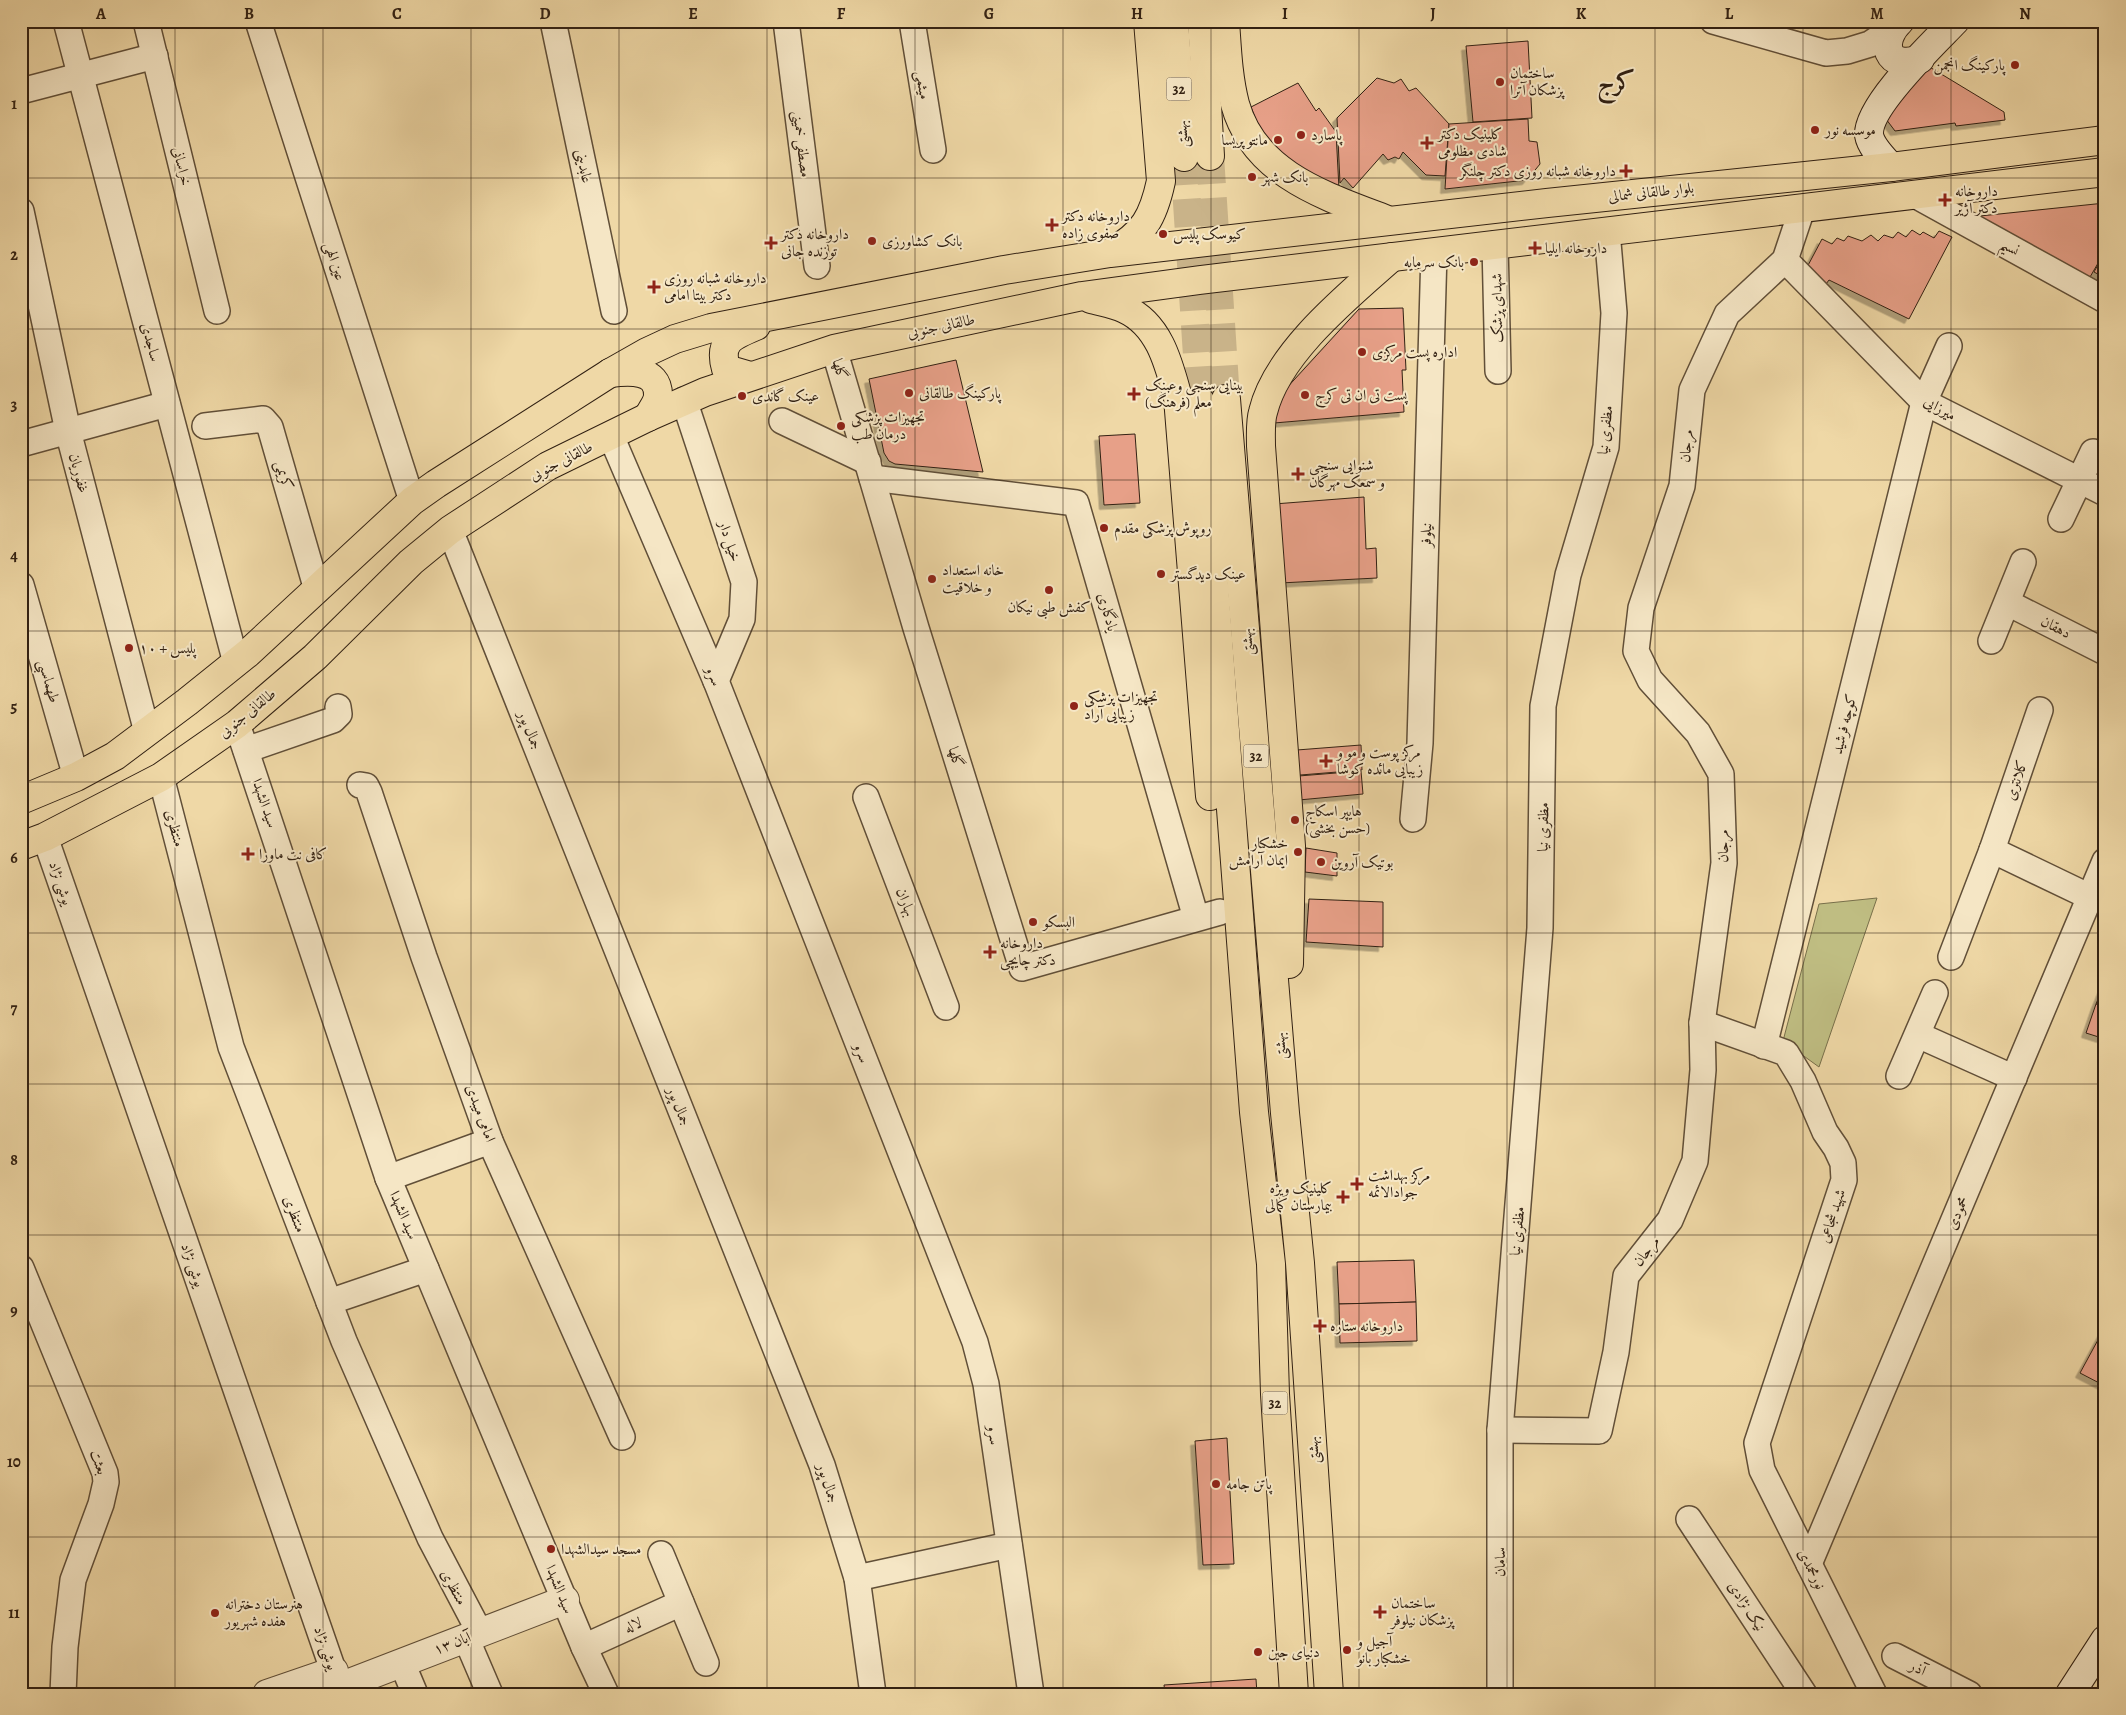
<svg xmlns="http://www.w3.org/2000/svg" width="2126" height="1715" font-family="Alegreya,Amiri,serif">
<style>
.green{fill:#bfbd82;stroke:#786f4a}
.building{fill:#e7a088;stroke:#322113;filter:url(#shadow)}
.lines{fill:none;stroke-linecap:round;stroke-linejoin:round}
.primary-tunnel{stroke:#c9b389;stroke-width:28;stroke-dasharray:28 14;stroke-linecap:butt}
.minor-casing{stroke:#614f38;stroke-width:28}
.tertiary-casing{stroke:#614f38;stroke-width:30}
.secondary-casing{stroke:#322113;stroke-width:30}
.primary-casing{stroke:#322113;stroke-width:30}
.minor{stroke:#f5e6c5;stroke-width:25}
.tertiary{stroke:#f5e6c5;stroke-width:28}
.secondary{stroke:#f5e6c5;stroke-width:28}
.primary{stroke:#efd8a6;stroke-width:28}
.grid{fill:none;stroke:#322113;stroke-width:1;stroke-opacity:0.55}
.poi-dot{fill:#8f2418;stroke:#f5e6c5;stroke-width:2}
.labels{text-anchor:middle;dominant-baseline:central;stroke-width:4;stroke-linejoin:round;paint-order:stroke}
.shield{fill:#f5e6c5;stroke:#6c5c48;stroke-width:1}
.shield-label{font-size:14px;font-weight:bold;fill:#322113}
.poi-label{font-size:15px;fill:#322113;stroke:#f5e6c5;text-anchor:start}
.street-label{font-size:15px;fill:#322113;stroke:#f5e6c5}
.town-label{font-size:25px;font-weight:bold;fill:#322113;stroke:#f5e6c5}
.neatline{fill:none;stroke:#322113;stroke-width:2}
.grid-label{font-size:16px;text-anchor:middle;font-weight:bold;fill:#322113}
</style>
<defs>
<filter id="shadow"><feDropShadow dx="-4.5" dy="4.5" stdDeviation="0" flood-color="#0004"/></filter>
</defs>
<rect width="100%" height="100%" fill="#efd8a6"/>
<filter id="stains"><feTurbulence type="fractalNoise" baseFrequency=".004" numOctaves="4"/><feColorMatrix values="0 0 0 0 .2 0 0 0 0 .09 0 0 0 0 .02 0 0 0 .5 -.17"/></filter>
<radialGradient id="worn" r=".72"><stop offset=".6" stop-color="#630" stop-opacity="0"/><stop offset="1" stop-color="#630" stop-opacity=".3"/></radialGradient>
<polygon class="green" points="1877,898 1819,1067 1783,1041 1819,904"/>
<g class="building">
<polygon points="1528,41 1532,118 1473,122 1466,46"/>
<polygon points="1923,63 2004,112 2005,120 1956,126 1955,123 1895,131 1883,115"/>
<polygon points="1377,78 1394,83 1401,79 1409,91 1416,88 1449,124 1445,176 1426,175 1403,152 1399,159 1395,157 1388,160 1383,154 1353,188 1344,178 1340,183 1337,118"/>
<polygon points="1298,83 1316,111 1319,108 1336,132 1339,189 1280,156 1257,123 1251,107"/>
<polygon points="1528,119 1529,141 1537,142 1540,164 1527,180 1445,189 1449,124"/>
<polygon points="2105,203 2105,251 2086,284 1979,224 1980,216"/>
<polygon points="1912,230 1920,235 1923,232 1934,238 1939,231 1952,237 1909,319 1829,280 1826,284 1805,271 1822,239 1832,244 1837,238 1844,241 1848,236 1862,241 1871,235 1878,241 1884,235 1893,238 1898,232 1906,237"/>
<polygon points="2105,252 2105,278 2094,272"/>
<polygon points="1403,308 1406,370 1402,370 1404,412 1274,423 1272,404 1359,309"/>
<polygon points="956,360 983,472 895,464 889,461 884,453 869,379"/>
<polygon points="1135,434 1140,503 1104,505 1099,436"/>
<polygon points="1364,497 1366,549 1376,548 1377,578 1280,583 1274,504"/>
<polygon points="1361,745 1362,770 1288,776 1284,751"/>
<polygon points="1361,771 1363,794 1288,801 1286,777"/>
<polygon points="1306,848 1337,853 1337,876 1305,872"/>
<polygon points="1309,899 1383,902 1383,947 1306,942"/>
<polygon points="2105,982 2105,1007 2096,1004"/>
<polygon points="2096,1004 2105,1007 2105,1039 2086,1033"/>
<polygon points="1414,1260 1416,1302 1339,1304 1337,1262"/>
<polygon points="1416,1302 1417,1341 1340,1343 1339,1304"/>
<polygon points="2105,1327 2105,1386 2080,1373"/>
<polygon points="1227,1438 1234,1564 1203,1565 1195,1441"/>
<polygon points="1256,1679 1257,1694 1165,1694 1164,1685"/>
<polygon points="1478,1688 1479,1694 1389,1694"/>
</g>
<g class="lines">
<g class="primary-tunnel">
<polyline points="1210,156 1226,399"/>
<polyline points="1184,157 1200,401"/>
</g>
<defs>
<g id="minor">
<polyline points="66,21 236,663"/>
<polyline points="146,21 217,311"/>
<polyline points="258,21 412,501"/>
<polyline points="553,21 614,311"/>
<polyline points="786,21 817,266"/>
<polyline points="912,21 933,150"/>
<polyline points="1713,21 1826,53 1847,51 1870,44 1891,30"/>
<polyline points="21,91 155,56"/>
<polyline points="1915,195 2105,300"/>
<polyline points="21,211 68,431 147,732"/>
<polyline points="1495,244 1498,371"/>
<polyline points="1785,260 1924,402 2105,493"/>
<polyline points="834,349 916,628 1022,968 1220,912"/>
<polyline points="684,400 744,582 742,619 716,681"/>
<polyline points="782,421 868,462"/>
<polyline points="205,426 263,419 270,427 317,590"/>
<polyline points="611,436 716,681 975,1342 986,1384 1031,1694"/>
<polyline points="21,444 167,404"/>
<polyline points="872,478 1076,503 1196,918"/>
<polyline points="2061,519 2093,452"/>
<polyline points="450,530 822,1465 857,1578 873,1694"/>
<polyline points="21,585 76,777"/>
<polyline points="2008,603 2105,652"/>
<polyline points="1991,641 2023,562"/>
<polyline points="237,724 388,1178 584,1647 606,1694"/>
<polyline points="246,750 333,720 339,714 338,707"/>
<polyline points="161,777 231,1047 344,1341 430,1538 480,1633"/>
<polyline points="360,785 366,786 369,792 424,957 490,1141 622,1437"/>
<polyline points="866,797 946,1007"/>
<polyline points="1413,819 1420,743 1434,252"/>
<polyline points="45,837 340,1690"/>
<polyline points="1992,850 2090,897"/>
<polyline points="1951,957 1992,850 2040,710"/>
<polyline points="1702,1023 1786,1053 1803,1081 1825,1132 1836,1148 1843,1163 1844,1180 1757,1443 1762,1470 1874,1694"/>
<polyline points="1918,1035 2014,1078"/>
<polyline points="1764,1046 1924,402 1949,346"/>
<polyline points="1899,1076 1935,993"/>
<polyline points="388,1178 490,1141"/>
<polyline points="21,1268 105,1473 106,1482 101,1504 73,1580 65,1647 63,1694"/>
<polyline points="329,1302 426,1269"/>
<polyline points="1500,1430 1599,1431 1616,1352 1626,1276 1670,1220 1695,1161 1703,1070 1702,1023 1724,863 1721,774 1698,733 1650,680 1636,651 1641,608 1682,486 1692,390 1727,314 1785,260 1802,209"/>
<polyline points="1689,1519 1804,1694"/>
<polyline points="661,1554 706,1663"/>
<polyline points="1809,1564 2105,861"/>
<polyline points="857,1578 1009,1545"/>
<polyline points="466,1638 490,1694"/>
<polyline points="584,1647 681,1603"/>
<polyline points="1895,1656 1969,1694"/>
<polyline points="402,1663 415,1694"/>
<polyline points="1500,1694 1500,1430 1540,928 1543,706 1568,575 1606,447 1614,313 1607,231"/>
</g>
<g id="tertiary">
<polyline points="339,1687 565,1600"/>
<polyline points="267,1694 334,1671"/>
</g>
<g id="secondary">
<path d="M 1900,21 C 1878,42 1887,71 1920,59"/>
<path d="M 1891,167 C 1883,158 1871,147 1869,135 C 1867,106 1934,43 1955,21"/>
<polyline points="2070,1694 2105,1640"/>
</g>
<g id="primary">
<polyline points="1174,21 1184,157"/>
<polyline points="1202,21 1210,156"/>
<path d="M 1225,21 C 1227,49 1228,77 1235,104 C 1254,174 1325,196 1385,219"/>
<path d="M 1112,252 C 1144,233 1153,218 1161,181 L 1148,21"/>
<path d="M 1091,299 C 1102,302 1115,304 1125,309 C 1160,325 1169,365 1178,398 L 1210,796"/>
<path d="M 610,373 C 628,371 658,368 658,395 C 658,402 651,411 648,417"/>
<path d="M 750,376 L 726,369 C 718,341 732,336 756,326"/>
<polyline points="1226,399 1285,1113 1300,1263 1329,1694"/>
<polyline points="1200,401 1254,1112 1271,1264 1275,1394 1294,1694"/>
<polyline points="21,800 76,777 115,756 187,702 248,653 412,501 436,484 610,373 647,352 675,339 711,328 1004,270 1110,253 1547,203 1891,167 2105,140"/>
<polyline points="21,846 45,837 161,777 237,724 315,657 411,562 450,530 548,466 648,417 705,392 834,349 1082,296 1200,280 2105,172"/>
<path d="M 1289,964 L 1291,846 L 1261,446 C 1261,435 1260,422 1263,412 C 1277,353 1348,296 1392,257"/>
</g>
</defs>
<use href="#minor" class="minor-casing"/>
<use href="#tertiary" class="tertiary-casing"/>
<use href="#secondary" class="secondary-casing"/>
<use href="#primary" class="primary-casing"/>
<use href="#minor" class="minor"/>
<use href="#tertiary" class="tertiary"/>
<use href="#secondary" class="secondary"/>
<use href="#primary" class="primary"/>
</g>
<path class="grid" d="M 175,21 L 175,1694M 323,21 L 323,1694M 471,21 L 471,1694M 619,21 L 619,1694M 767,21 L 767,1694M 915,21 L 915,1694M 1063,21 L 1063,1694M 1211,21 L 1211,1694M 1359,21 L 1359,1694M 1507,21 L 1507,1694M 1655,21 L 1655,1694M 1803,21 L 1803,1694M 1951,21 L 1951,1694M 21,178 L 2105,178M 21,329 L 2105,329M 21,480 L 2105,480M 21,631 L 2105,631M 21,782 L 2105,782M 21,933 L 2105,933M 21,1084 L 2105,1084M 21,1235 L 2105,1235M 21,1386 L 2105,1386M 21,1537 L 2105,1537"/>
<g class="poi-dot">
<circle cx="2015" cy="65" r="5"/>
<circle cx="1500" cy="82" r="5"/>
<circle cx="1815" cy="130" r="5"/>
<circle cx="1301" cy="135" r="5"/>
<circle cx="1278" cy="140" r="5"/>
<path d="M1424.5 135.5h5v5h5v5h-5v5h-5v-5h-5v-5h5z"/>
<path d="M1623.5 163.5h5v5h5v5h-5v5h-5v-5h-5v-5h5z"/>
<circle cx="1252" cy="177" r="5"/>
<path d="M1942.5 192.5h5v5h5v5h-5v5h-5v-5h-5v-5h5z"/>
<path d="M1049.5 217.5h5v5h5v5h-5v5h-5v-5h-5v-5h5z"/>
<circle cx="1163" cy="234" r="5"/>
<circle cx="872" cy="241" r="5"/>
<path d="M768.5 235.5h5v5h5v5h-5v5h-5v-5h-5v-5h5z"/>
<path d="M1532.5 240.5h5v5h5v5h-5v5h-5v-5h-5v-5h5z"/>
<circle cx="1474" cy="262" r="5"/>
<path d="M651.5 279.5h5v5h5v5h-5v5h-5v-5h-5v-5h5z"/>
<circle cx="1362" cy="352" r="5"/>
<circle cx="909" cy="393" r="5"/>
<path d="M1131.5 386.5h5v5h5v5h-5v5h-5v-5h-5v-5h5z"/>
<circle cx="1305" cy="395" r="5"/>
<circle cx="742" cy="396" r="5"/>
<circle cx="841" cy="426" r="5"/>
<path d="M1295.5 466.5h5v5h5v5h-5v5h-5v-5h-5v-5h5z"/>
<circle cx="1104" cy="528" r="5"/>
<circle cx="1161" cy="574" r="5"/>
<circle cx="932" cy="579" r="5"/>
<circle cx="1049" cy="590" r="5"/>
<circle cx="129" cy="648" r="5"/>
<circle cx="1074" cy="706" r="5"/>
<path d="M1323.5 753.5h5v5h5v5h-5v5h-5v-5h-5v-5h5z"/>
<circle cx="1295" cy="820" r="5"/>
<circle cx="1298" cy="852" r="5"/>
<path d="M245.5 846.5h5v5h5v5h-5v5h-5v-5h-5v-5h5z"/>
<circle cx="1321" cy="862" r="5"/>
<circle cx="1033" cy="922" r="5"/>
<path d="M987.5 944.5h5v5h5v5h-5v5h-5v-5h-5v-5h5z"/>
<path d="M1354.5 1176.5h5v5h5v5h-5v5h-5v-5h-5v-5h5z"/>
<path d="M1340.5 1189.5h5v5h5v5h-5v5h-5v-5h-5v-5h5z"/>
<path d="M1317.5 1318.5h5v5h5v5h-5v5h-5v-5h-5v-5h5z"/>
<circle cx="1216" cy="1484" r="5"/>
<circle cx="551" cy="1549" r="5"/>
<path d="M1377.5 1604.5h5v5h5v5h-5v5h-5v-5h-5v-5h5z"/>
<circle cx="215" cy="1613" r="5"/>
<circle cx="1347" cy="1650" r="5"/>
<circle cx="1258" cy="1652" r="5"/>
</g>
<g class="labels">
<g class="shield">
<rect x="1166.5" y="77.5" width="25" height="23" rx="4"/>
<rect x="1243.5" y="744.5" width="25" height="23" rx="4"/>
<rect x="1262.5" y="1391.5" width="25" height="23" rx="4"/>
</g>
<g class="shield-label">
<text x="1179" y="89">32</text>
<text x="1256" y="756">32</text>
<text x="1275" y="1403">32</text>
</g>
<g class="poi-label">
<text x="2005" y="65" text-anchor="end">پارکینگ انجمن</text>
<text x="1510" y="73">ساختمان<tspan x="1510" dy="17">پزشکان آترا</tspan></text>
<text x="1825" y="130">موسسه نور</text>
<text x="1438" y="134">کلینیک دکتر<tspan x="1438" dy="17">شادی مظلومی</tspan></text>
<text x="1311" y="135">پاسارد</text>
<text x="1268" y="140" text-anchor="end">مانتو پریسا</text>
<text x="1616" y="171" text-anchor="end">داروخانه شبانه روزی دکتر چلنگر</text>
<text x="1262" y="177">بانک شهر</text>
<text x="1955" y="191">داروخانه<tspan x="1955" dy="17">دکتر آژیر</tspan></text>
<text x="1062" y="216">داروخانه دکتر<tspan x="1062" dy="17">صفوی زاده</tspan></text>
<text x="781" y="234">داروخانه دکتر<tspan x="781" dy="17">توزنده جانی</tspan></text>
<text x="1173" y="234">کیوسک پلیس</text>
<text x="882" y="241">بانک کشاورزی</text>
<text x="1545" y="248">داروخانه ایلیا</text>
<text x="1464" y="262" text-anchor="end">بانک سرمایه</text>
<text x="664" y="278">داروخانه شبانه روزی<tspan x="664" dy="17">دکتر بیتا امامی</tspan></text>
<text x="1372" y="352">اداره پست مرکزی</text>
<text x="1145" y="385">بینایی سنجی وعینک<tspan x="1145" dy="17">معلم (فرهنگ)</tspan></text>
<text x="919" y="393">پارکینگ طالقانی</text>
<text x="1315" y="395">پست تی ان تی کرج</text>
<text x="752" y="396">عینک گاندی</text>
<text x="851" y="417">تجهیزات پزشکی<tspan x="851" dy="17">درمان طب</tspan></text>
<text x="1309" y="465">شنوایی سنجی<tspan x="1309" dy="17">و سمعک مهرگان</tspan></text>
<text x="1114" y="528">روپوش پزشکی مقدم</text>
<text x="942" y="570">خانه استعداد<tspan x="942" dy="17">و خلاقیت</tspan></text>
<text x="1171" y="574">عینک دیدگستر</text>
<text x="1049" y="607" text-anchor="middle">کفش طبی نیکان</text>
<text x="139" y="648">پلیس + ۱۰</text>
<text x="1084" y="697">تجهیزات پزشکی<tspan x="1084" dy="17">زیبایی آراد</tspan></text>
<text x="1337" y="752">مرکز پوست و مو و<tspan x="1337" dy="17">زیبایی مائده کوشا</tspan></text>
<text x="1305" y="811">هایپر اسکاج<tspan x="1305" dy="17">(حسن بخشی)</tspan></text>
<text x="1288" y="843" text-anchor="end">خشکبار<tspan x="1288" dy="17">ایمان آرامش</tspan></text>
<text x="259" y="854">کافی نت ماورا</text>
<text x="1331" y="862">بوتیک آروین</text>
<text x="1043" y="922">البسکو</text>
<text x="1000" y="943">داروخانه<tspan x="1000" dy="17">دکتر چایچی</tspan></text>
<text x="1368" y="1175">مرکز بهداشت<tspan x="1368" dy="17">جوادالائمه</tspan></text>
<text x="1332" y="1188" text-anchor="end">کلینیک ویژه<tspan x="1332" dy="17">بیمارستان کمالی</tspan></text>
<text x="1330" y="1326">داروخانه ستاره</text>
<text x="1226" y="1484">پاتن جامه</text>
<text x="561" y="1549">مسجد سیدالشهدا</text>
<text x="1391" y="1603">ساختمان<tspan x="1391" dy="17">پزشکان نیلوفر</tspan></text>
<text x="225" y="1604">هنرستان دخترانه<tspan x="225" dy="17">هفده شهریور</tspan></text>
<text x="1357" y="1641">آجیل و<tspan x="1357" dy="17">خشکبار بانو</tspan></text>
<text x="1268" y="1652">دنیای جین</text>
</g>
<g class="street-label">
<text transform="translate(923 85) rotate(81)">میثمی</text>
<text transform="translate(1182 134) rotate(-94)">بهشتى</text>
<text transform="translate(802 144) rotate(83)">مصطفی خمینی</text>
<text transform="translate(182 166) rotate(76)">خراسانی</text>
<text transform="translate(584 166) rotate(78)">عابدینی</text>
<text transform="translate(1651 192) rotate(-6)">بلوار طالقانی شمالی</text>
<text transform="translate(2010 247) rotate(29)">نسیم</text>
<text transform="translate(335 261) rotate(72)">عین الهی</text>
<text transform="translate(1497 308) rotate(-91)">شهدای پزشک</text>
<text transform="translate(941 326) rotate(-12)">طالقانی جنوبی</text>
<text transform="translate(151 342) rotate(75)">ساجدی</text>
<text transform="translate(840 369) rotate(73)">گلها</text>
<text transform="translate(1940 408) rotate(30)">میرزایی</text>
<text transform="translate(1605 430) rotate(-84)">مظفری نیا</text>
<text transform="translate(1686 446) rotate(-84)">مرجان</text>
<text transform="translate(561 461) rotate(-27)">طالقانی جنوبی</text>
<text transform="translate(79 473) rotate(75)">غفوریان</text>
<text transform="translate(284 475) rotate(74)">کریمی</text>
<text transform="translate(1426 535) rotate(-88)">نیلوفر</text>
<text transform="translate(730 541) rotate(72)">خیل دار</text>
<text transform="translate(1108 612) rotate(74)">یادگاری</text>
<text transform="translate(2056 627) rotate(27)">دهقان</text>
<text transform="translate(1247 642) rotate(-95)">بهشتى</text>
<text transform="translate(714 676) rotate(67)">سرو</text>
<text transform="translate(49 681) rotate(74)">طهماسبی</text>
<text transform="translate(247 713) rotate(-39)">طالقانی جنوبی</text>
<text transform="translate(1844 724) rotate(-76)">كوچه فرشيد</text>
<text transform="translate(530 730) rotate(68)">جمال پور</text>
<text transform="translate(956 757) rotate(73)">گلها</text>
<text transform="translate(2016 780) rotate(-71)">کلانتری</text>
<text transform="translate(265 803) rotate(71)">سید الشهدا</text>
<text transform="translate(1543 827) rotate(-89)">مظفری نیا</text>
<text transform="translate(175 828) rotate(75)">منتظری</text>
<text transform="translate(1723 846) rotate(-90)">مرجان</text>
<text transform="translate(61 883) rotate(71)">یوشی نژاد</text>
<text transform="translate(906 902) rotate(69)">بهاران</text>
<text transform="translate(1280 1046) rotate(-95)">بهشتى</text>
<text transform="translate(862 1053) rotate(69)">سرو</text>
<text transform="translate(679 1106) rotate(68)">جمال پور</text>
<text transform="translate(481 1113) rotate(70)">امامی میبدی</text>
<text transform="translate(1957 1213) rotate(-67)">محمودی</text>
<text transform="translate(295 1214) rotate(69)">منتظری</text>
<text transform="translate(404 1215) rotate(67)">سید الشهدا</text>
<text transform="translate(1832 1216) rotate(-72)">شهید شجاعی</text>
<text transform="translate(1517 1231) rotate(-85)">مظفری نیا</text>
<text transform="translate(1646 1251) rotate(-52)">مرجان</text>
<text transform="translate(193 1265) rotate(71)">یوشی نژاد</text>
<text transform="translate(994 1435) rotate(82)">سرو</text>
<text transform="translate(1313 1450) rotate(-94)">بهشتى</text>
<text transform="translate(99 1462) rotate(71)">بعثت</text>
<text transform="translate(828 1483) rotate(72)">جمال پور</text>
<text transform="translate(1500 1562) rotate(-90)">سامان</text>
<text transform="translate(1812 1569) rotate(63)">نورمحمدی</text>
<text transform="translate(454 1587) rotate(61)">منتظری</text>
<text transform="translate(560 1589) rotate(68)">سید الشهدا</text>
<text transform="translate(1747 1606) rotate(57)">نیک نژادی</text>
<text transform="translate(633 1625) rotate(-24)">لاله</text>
<text transform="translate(452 1643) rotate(-21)">۱۳ آبان</text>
<text transform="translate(326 1648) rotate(71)">یوشی نژاد</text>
<text transform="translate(1918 1668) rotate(27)">آذر</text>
</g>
<g class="town-label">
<text x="1616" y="82">کرج</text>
</g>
</g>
<rect width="2126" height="1715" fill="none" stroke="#efd8a6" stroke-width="55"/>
<rect x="28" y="28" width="2070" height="1660" class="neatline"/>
<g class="grid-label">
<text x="101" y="19">A</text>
<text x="249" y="19">B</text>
<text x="397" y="19">C</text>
<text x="545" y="19">D</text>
<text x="693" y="19">E</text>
<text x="841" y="19">F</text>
<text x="989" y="19">G</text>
<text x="1137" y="19">H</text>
<text x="1285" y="19">I</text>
<text x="1433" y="19">J</text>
<text x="1581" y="19">K</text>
<text x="1729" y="19">L</text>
<text x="1877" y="19">M</text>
<text x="2025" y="19">N</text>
<text x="14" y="109">1</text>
<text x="14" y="260">2</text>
<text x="14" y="410">3</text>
<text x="14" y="561">4</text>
<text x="14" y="712">5</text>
<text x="14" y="863">6</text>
<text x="14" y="1014">7</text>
<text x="14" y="1165">8</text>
<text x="14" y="1316">9</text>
<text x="14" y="1467">10</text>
<text x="14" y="1618">11</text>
</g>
<rect width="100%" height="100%" filter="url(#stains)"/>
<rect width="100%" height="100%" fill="url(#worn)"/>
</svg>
